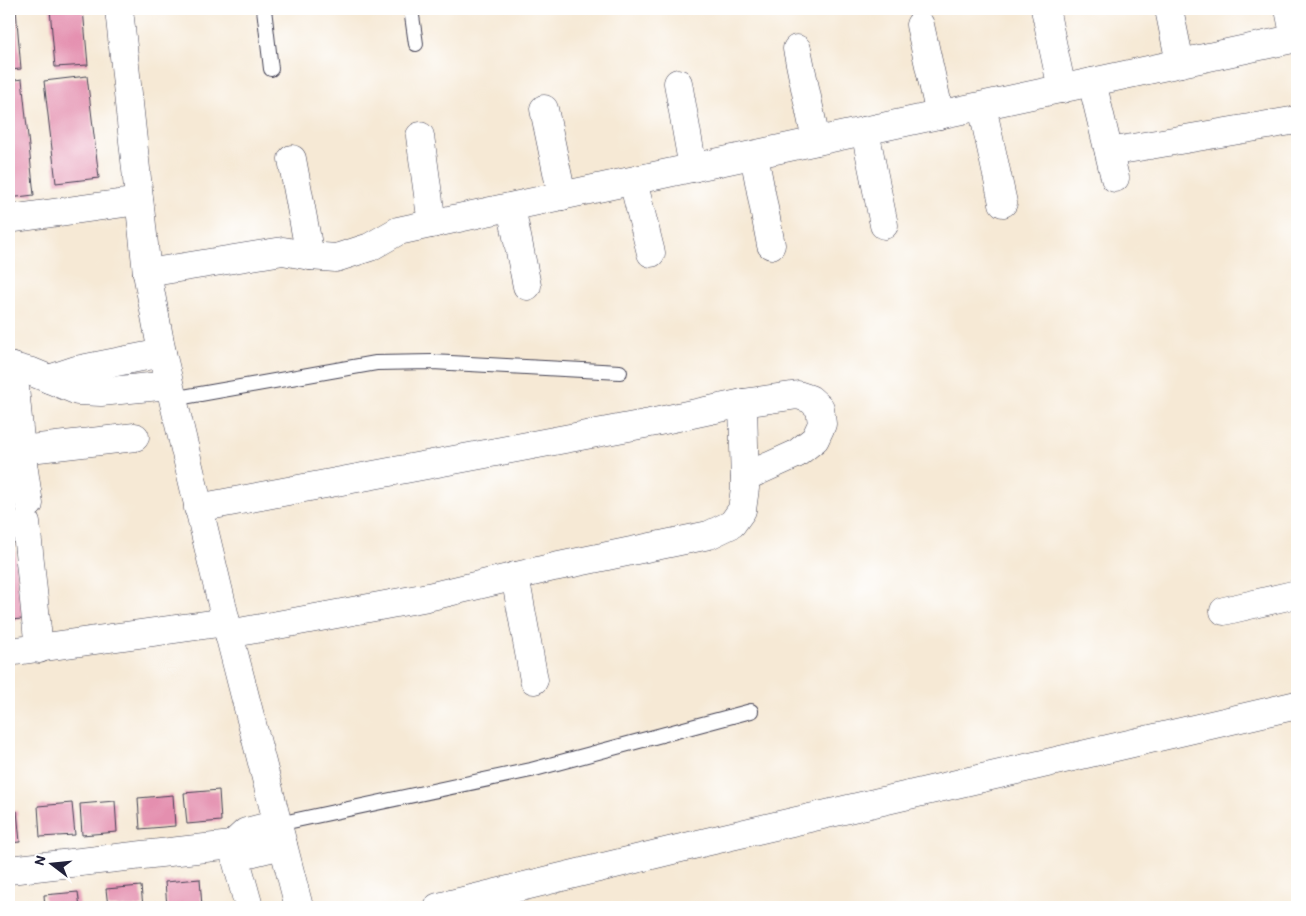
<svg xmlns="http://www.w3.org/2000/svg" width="1306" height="916" font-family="Itim,sans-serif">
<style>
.building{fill:#e48faf}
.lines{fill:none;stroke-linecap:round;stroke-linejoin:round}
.service-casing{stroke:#424052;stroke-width:16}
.minor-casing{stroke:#424052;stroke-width:29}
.service{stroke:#fff;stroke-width:14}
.minor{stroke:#fff;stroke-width:28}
</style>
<rect width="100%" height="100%" fill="#fff"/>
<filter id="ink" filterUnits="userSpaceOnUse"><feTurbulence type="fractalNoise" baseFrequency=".02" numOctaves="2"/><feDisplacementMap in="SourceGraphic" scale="10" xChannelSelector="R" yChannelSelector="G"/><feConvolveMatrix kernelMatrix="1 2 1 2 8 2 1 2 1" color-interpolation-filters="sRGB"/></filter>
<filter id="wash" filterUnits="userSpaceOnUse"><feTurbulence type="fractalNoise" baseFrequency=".0096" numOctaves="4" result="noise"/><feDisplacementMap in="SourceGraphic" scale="20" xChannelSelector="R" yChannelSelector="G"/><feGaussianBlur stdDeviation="1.12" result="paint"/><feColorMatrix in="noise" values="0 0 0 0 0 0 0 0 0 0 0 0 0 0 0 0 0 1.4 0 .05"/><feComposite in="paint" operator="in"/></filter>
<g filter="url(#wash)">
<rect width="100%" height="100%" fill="#f6e9d5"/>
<g id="blocks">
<g class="building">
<polygon points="9,9 16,9 21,69 9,70"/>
<polygon points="50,9 83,9 88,65 55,67"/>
<polygon points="87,76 99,178 56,183 44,81"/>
<polygon points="22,79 34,195 9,198 9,81"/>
<polygon points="9,479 14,508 9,508"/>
<polygon points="9,524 12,524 23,619 9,620"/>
<polygon points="219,790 221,821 187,824 184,793"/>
<polygon points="173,795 175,826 140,829 138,798"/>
<polygon points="115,801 117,832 82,835 80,804"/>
<polygon points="72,803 75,835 40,837 38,806"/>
<polygon points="17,811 20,842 9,843 9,812"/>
<polygon points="200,879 202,907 167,907 165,882"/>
<polygon points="141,886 143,907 108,907 106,889"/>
<polygon points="78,892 80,907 45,907 44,895"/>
<polygon points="21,902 21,907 9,907 9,903"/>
</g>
</g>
</g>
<g filter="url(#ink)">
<use href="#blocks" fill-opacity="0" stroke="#424052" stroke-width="1"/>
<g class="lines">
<defs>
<g id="service">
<polyline points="264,9 271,69"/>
<polyline points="411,9 416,44"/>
<polyline points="172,399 376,363 432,362 620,372"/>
<polyline points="278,824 531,770 751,711"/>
</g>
<g id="minor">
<polyline points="119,9 147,273 162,353 229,634 299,907"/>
<polyline points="1045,9 1062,89"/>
<polyline points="1169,9 1180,63"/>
<polyline points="1289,9 1295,39"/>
<polyline points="920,25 940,115"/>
<polyline points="797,49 816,141"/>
<polyline points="1092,82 1115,178"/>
<polyline points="678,83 693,168"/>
<polyline points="982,106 1003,203"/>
<polyline points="544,109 562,196"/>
<polyline points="865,131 884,225"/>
<polyline points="420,136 432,224"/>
<polyline points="1109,152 1297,120"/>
<polyline points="754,155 771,245"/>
<polyline points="292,159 310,256"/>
<polyline points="633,181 651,253"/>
<polyline points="511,207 527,286"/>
<polyline points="9,219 139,201"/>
<polyline points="147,273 283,251 310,256 336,258 370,247 398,231 1297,38"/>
<polyline points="9,366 32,372 78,391 101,392 169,385"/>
<polyline points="13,367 21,450 29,504"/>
<polyline points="49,379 76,370 162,353"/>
<polyline points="21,450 135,437"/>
<polyline points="198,508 650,423 743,403 798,395 810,399 820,408 822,424 815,439 796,454 745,477"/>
<polyline points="26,523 39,649"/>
<polyline points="515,576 534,680"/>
<polyline points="1224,611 1297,594"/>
<polyline points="229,634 428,597 554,567 709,535 732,524 742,510 745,488 743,403"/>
<polyline points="9,652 226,622"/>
<polyline points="232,845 249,907"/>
<polyline points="232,845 246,832 278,824"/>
<polyline points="9,870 232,845 250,853 283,845"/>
<polyline points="438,907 706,842 1297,705"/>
</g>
</defs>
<use href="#service" class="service-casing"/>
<use href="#minor" class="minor-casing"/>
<use href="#service" class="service"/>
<use href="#minor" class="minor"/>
</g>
</g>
<rect width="1306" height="916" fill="none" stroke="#fff" stroke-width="30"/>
<g transform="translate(52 864) rotate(286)" stroke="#ffffff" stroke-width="4" paint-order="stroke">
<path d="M0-4L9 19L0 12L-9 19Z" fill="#22223b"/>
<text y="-8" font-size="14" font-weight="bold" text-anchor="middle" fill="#22223b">N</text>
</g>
</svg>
